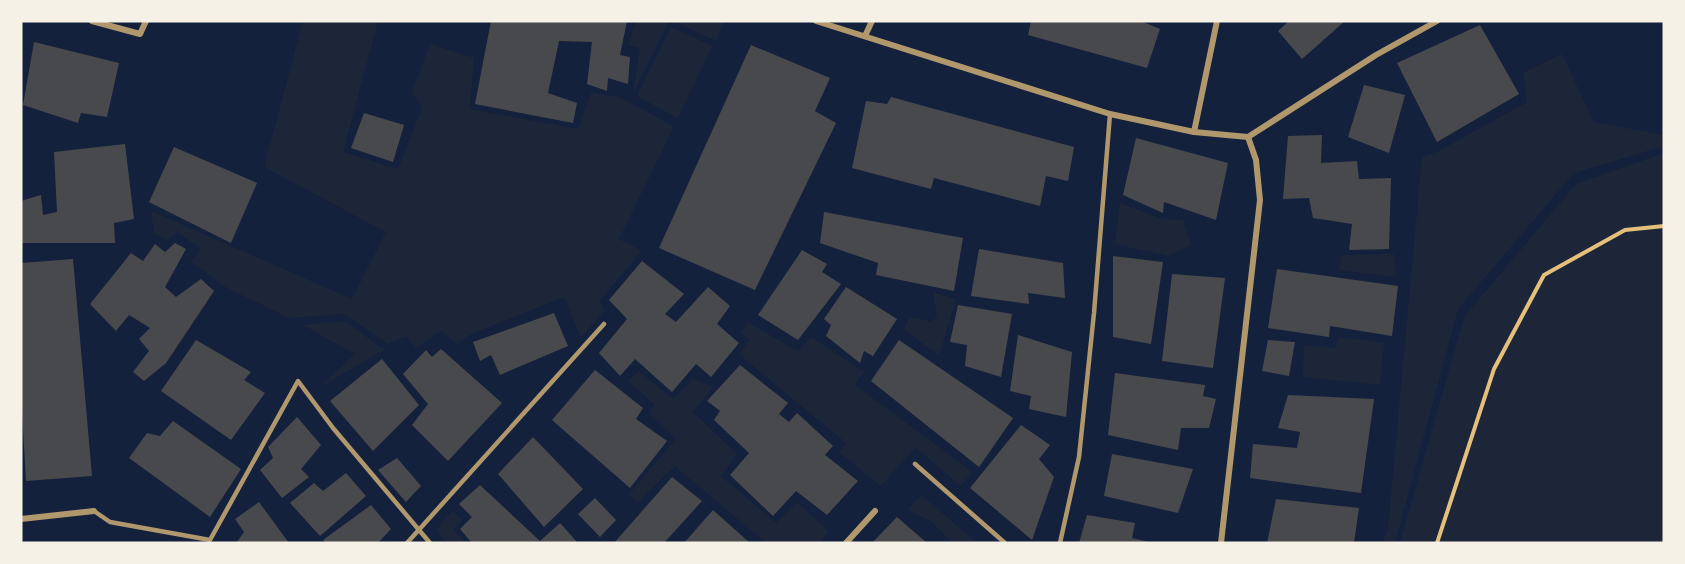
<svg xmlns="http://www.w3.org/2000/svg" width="1685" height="564" font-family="Poppins,sans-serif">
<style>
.green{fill:#1d2539}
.building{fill:#48494c}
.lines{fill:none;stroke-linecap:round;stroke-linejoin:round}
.path{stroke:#e5c07b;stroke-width:4}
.service{stroke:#b1986c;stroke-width:4.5}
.minor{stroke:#b1986c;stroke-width:6}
</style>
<rect width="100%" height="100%" fill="#14213d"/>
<g class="green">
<polygon points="303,21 378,21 343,152 398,169 422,108 412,92 430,44 474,58 470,109 578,129 591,93 620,97 674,127 619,239 642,251 599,301 605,310 581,337 564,297 471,334 457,344 441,331 416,348 406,336 388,344 344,314 289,318 227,288 191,262 201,249 177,232 167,241 154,233 151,211 352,299 386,232 264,167"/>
<polygon points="636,21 669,21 633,93 640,48 628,45"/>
<polygon points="673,21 724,21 716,41"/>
<polygon points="671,27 712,46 678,118 637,96"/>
<polygon points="1562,54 1594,122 1664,135 1664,146 1574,173 1458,309 1395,543 1382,543 1388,529 1422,157 1439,151 1527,102 1523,73"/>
<polygon points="1664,153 1664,543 1400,543 1464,317 1576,184"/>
<polygon points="1120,203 1162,219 1183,220 1191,245 1168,256 1115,244"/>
<polygon points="1394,254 1396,277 1340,270 1341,255"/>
<polygon points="933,292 956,299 939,356 904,329 910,317 932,322 937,316"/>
<polygon points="345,321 384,350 320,387 355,354 303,325"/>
<polygon points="749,323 798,351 811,337 864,372 855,385 972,472 961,486 915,447 881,486 839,452 846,443 739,354 749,340 741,332"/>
<polygon points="1339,337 1384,343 1380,385 1303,377 1304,345 1335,348"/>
<polygon points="639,371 673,399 693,379 713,387 693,412 737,454 721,476 776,523 797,502 829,532 820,543 766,543 675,466 638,502 629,494 676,439 650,413 654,404 628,381"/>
<polygon points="921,495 977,543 953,543 931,521 908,510"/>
<polygon points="453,510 462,520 454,530 466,543 447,543 436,530"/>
</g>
<g class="building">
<polygon points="491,21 627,21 620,55 630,57 628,84 608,78 607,91 587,84 592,42 559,41 548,93 577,103 573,123 475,104"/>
<polygon points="1031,21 1141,21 1160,29 1147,68 1028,35"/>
<polygon points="1289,21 1345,21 1302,59 1278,31"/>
<polygon points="1480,25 1519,94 1437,142 1397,63"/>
<polygon points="34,42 119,63 107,117 81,113 78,123 23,105"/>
<polygon points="751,45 830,78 815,111 836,123 755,290 659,248"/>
<polygon points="1364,85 1405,95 1389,153 1348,137"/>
<polygon points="891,97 1074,147 1068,181 1046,176 1040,206 934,178 931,189 852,168 866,101 887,104"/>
<polygon points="364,113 404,125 393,162 351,148"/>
<polygon points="1322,135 1321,163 1357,161 1359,179 1391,178 1389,249 1349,250 1352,224 1313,218 1309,198 1283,199 1288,136"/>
<polygon points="1136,138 1228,163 1216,220 1164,202 1163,213 1123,195"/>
<polygon points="125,144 134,219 114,223 115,243 21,243 21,201 41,195 43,215 57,212 54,152"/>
<polygon points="174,147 257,183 231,243 149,202"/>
<polygon points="824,212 963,238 954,291 876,275 878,263 820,243"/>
<polygon points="175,243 186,249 165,287 176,297 201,279 214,291 166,363 144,381 133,372 149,351 139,339 150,328 129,315 116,331 90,304 131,253 143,261 155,244 165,252"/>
<polygon points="979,249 1063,263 1065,298 1028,293 1029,304 971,296"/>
<polygon points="802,250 827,264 822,272 841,284 798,340 758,315"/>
<polygon points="1113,256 1163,262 1151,344 1113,337"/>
<polygon points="73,259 92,476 26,481 21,394 21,263"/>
<polygon points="642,261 684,294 665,314 676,322 708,287 730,306 717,324 739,343 711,377 696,364 672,392 635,359 620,376 599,353 627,319 609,300"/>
<polygon points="1277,269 1398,286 1392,336 1330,326 1329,337 1268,328"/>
<polygon points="1172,274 1225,278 1213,368 1162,361"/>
<polygon points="846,287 897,319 873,356 864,351 860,363 826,336 831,325 824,319"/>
<polygon points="958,305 1012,314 1001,377 965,366 967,345 950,342"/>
<polygon points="554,313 568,346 500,375 491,355 480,361 473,342"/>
<polygon points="1018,335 1072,352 1066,417 1029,409 1031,396 1010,391"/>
<polygon points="196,340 251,372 244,380 265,393 231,440 161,391"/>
<polygon points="899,340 1013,418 979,467 871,381"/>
<polygon points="1268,340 1295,342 1289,376 1262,371"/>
<polygon points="441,349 502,403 448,461 412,425 428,404 403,374 426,350 432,357"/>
<polygon points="382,359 419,405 373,451 330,401"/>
<polygon points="740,365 788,403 779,414 789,422 797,413 833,446 825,455 858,481 827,515 796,491 773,516 730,475 749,453 714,420 720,411 707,401"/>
<polygon points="595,370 643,408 636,419 667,441 630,488 552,420"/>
<polygon points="1115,373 1205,385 1203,396 1216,399 1209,428 1181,428 1178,450 1108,435"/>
<polygon points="1288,395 1374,399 1361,493 1250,478 1253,444 1297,448 1300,432 1278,428"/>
<polygon points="297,417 321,445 301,469 309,477 282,498 260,470 273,458 268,447"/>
<polygon points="173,421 241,469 210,517 129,458 147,433 160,436"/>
<polygon points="1021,425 1050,445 1039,459 1054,477 1032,540 970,488"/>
<polygon points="533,437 583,489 544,527 498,474"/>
<polygon points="1112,454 1193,469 1178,513 1104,496"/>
<polygon points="397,458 421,486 406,502 378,470"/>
<polygon points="346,473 366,496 320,536 290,503 314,483 323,491"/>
<polygon points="672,477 702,501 664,543 614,543"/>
<polygon points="480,485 540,541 560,523 578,543 472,543 460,529 472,517 459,504"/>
<polygon points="595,498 616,520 600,537 578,514"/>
<polygon points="1276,499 1359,508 1354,543 1267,543"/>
<polygon points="259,502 289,543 236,543 244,532 235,519"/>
<polygon points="371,505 391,529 378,543 326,543 323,540"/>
<polygon points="713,510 750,543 684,543"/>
<polygon points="1087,515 1135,523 1132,538 1153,543 1079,543"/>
<polygon points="897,517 927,543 872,543"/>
</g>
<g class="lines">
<polyline class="path" points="1437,543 1494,369 1544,275 1625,230 1664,226"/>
<g class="service">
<polyline points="915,464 1005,543"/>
<polyline points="94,511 110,522 210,540 298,381 333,428 430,543"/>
<polyline points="407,543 604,324"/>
<polyline points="1060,543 1079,457 1094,313 1110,114"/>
</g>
<g class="minor">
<polyline points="92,21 140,34 146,21"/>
<polyline points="816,21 1110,114 1194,132 1248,137"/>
<polyline points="865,36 872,21"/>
<polyline points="1194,132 1217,21"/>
<polyline points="1248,137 1376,55 1437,21"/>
<polyline points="21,519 94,511"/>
<polyline points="846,543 875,511"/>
<polyline points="1221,543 1260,200 1256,160 1248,137"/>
</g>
</g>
<rect width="1685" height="564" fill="none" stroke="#f6f1e7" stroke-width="45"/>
</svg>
